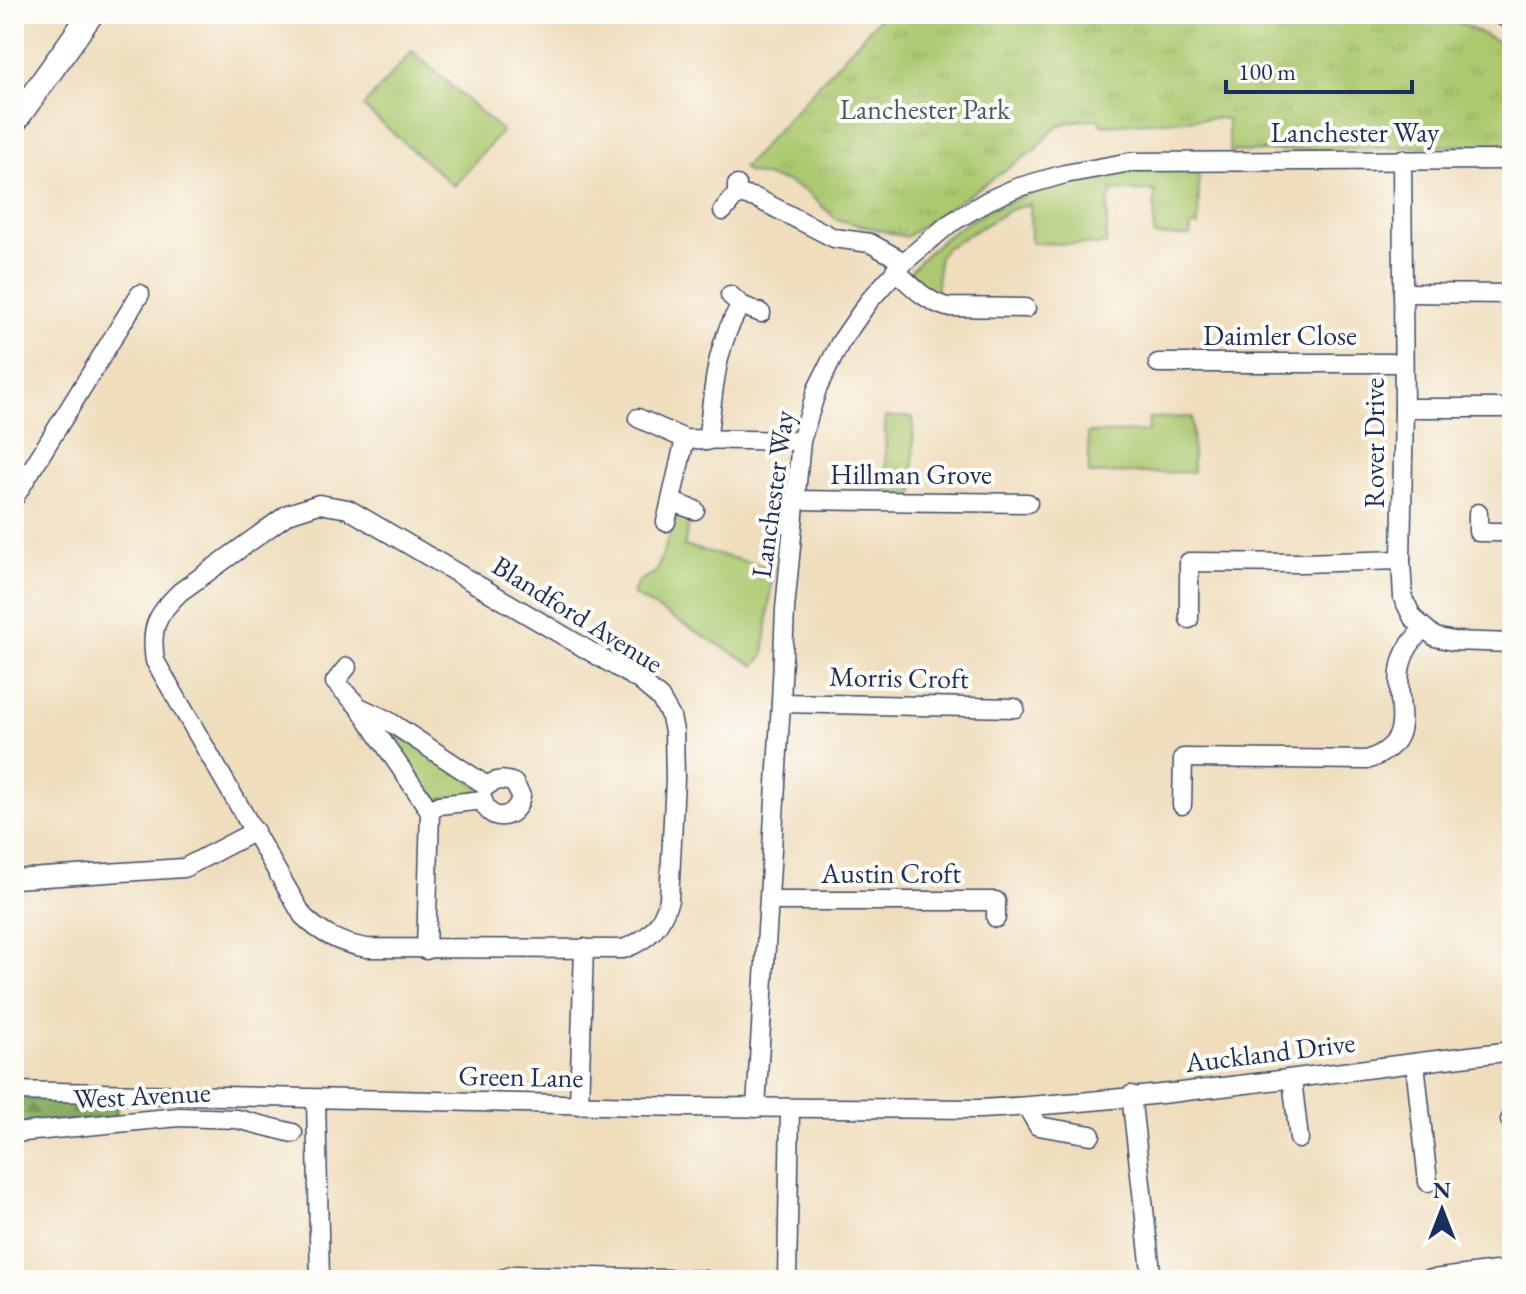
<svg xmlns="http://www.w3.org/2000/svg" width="1526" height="1294" font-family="'EB Garamond',serif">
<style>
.grass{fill:#acc96f;stroke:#647c66;stroke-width:2}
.forest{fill:url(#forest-firs);stroke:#526e60;stroke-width:2}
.park{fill:url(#park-tufts);stroke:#647c66;stroke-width:2}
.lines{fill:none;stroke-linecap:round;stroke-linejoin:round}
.minor-casing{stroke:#3b496c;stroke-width:21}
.major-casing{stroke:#3b496c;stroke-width:27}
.minor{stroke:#fff;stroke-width:18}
.major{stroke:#fff;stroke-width:24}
.labels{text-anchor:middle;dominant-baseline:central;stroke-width:8;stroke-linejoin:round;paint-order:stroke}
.park-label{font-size:28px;fill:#465d63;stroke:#fdfcf7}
.street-label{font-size:28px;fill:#1b2f5e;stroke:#fdfcf7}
</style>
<defs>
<pattern id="forest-firs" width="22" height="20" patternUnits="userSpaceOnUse" patternTransform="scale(2)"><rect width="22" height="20" fill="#89ad62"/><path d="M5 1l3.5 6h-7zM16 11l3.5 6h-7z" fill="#6f8d54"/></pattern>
<pattern id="park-tufts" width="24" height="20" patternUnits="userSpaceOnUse" patternTransform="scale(2)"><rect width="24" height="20" fill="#acc96f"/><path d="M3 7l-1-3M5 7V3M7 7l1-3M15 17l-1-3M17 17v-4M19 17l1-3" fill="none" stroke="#93ad63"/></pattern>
</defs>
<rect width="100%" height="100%" fill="#fdfcf7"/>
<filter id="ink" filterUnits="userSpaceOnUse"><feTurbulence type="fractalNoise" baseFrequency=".0125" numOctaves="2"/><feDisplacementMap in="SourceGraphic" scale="16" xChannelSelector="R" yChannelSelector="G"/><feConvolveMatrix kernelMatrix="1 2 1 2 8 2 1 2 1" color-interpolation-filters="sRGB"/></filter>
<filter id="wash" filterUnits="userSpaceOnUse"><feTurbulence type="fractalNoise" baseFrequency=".006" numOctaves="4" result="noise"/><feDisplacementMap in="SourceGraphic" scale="32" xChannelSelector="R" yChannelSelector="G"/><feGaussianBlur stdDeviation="1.8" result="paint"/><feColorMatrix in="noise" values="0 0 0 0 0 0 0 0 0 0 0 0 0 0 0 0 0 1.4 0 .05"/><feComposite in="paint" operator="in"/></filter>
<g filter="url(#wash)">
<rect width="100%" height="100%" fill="#efddbc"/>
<g class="grass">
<polygon points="412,51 502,131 454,186 363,107"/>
<path d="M 1143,168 L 1194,170 L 1199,178 L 1198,226 L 1191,226 L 1190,236 L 1154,236 L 1155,191 L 1112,191 L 1108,205 L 1106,245 L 1031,243 L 1030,204 L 1010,210 L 946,248 L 939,257 L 936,299 L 909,273 C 965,203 1059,180 1143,168 Z"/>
<polygon points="885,417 913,417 914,494 886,494"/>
<polygon points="1192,417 1193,472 1089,474 1088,433 1148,432 1149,418"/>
<polygon points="679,516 690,520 684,546 773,568 764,655 755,666 632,594 639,581 656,572 676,518"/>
<polygon points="371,716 477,785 478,791 472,795 431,800"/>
</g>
<polygon class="forest" points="14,1099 117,1099 117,1117 14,1125"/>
<path class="park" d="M 883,14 L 1441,14 L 1512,48 L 1512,144 L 1230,152 L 1227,119 L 1217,118 L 1101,125 L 1099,119 C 1068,121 1056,121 1038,148 L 906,237 L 836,219 L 808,193 L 788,182 L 747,172 L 743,168 Z"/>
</g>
<g filter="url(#ink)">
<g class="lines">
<defs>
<g id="minor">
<polyline points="1499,14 1512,21"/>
<polyline points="1402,159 1404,408 1401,560 1403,598 1413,618 1435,637 1453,641 1512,643"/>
<polyline points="737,194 756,198 834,238 870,243 904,262"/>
<polyline points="723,211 737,194 737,185"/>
<path d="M 895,270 C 911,285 925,301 947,307 L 1026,308"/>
<polyline points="1403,293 1512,294"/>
<polyline points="741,305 761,313"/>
<polyline points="1158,363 1402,363"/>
<polyline points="1404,408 1512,408"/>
<polyline points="638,418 685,439 801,441"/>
<path d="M 707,441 C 714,393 714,346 741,305 L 730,295"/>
<polyline points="14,498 140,294"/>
<polyline points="794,500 1028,503"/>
<polyline points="672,502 695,510"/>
<path d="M 319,504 L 348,509 L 639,680 L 660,698 L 671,717 L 674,731 L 675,779 L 669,900 C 661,926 649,940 623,949 L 367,948 C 342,944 322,935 303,916 L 155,661 C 150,628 156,615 180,592 L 288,514 Z"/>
<polyline points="1478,513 1478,532 1512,532"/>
<polyline points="666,522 685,439"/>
<polyline points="1189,619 1189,562 1302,563 1401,560"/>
<polyline points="347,667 335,682 359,707"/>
<polyline points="781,703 1015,708"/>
<path d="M 1182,805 L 1183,758 L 1367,760 C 1422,740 1392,706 1401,665 C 1404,650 1414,639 1423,628"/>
<polyline points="14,879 184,868 255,831"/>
<polyline points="770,901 996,901 996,918"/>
<path d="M 426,950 L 430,811 L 359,707 L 387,720 L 487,786 C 496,779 503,779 514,783 L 521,796 C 517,820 489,824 483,800 L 439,805 L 430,811"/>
<polyline points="1415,1063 1428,1182"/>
<polyline points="1292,1079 1299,1139"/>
<path d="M 14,1091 L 685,1107 L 980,1109 C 1157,1100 1336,1071 1512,1051"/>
<polyline points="1131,1095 1152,1280"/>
<polyline points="316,1099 320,1280"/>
<polyline points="579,1105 584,948"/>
<polyline points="1027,1107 1038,1126 1091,1135"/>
<polyline points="756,1108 781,703 785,609 801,441 817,389 840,343 869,301 904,262 949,224 989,200 1016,188 1065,174 1131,162 1512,160"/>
<polyline points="1510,1120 1512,1119"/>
<polyline points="14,1133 179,1117 237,1119 293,1133"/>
<polyline points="498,1280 515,1275 705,1280"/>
<polyline points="787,1280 790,1109"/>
<polyline points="1425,1280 1512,1269"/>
</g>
<polyline id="major" points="14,122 91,14"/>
</defs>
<use href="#minor" class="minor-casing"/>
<use href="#major" class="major-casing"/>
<use href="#minor" class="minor"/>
<use href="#major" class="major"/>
</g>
</g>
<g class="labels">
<g class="park-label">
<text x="925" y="109">Lanchester Park</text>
</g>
<g class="street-label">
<text x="1355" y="132">Lanchester Way</text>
<text x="1280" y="335">Daimler Close</text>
<text transform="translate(1374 443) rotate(-90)">Rover Drive</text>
<text x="911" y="474">Hillman Grove</text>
<text transform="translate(772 494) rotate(-82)">Lanchester Way</text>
<text transform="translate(578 614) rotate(32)">Blandford Avenue</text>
<text transform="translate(899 677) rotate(1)">Morris Croft</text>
<text x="891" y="873">Austin Croft</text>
<text transform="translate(1270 1052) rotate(-7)">Auckland Drive</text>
<text transform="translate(521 1076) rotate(1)">Green Lane</text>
<text transform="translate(142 1095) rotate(-3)">West Avenue</text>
</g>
</g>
<rect width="1526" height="1294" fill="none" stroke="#fdfcf7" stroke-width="48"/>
<g transform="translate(1442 1210)" stroke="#fdfcf7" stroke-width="6" paint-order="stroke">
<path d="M0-6L14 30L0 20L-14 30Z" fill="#1b2f5e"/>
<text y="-12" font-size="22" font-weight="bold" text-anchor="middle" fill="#1b2f5e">N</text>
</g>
<path d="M1226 80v12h186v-12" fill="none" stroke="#1b2f5e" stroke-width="4"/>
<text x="1238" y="80" font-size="24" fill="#1b2f5e" stroke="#fdfcf7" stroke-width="6" paint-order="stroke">100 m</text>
</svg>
